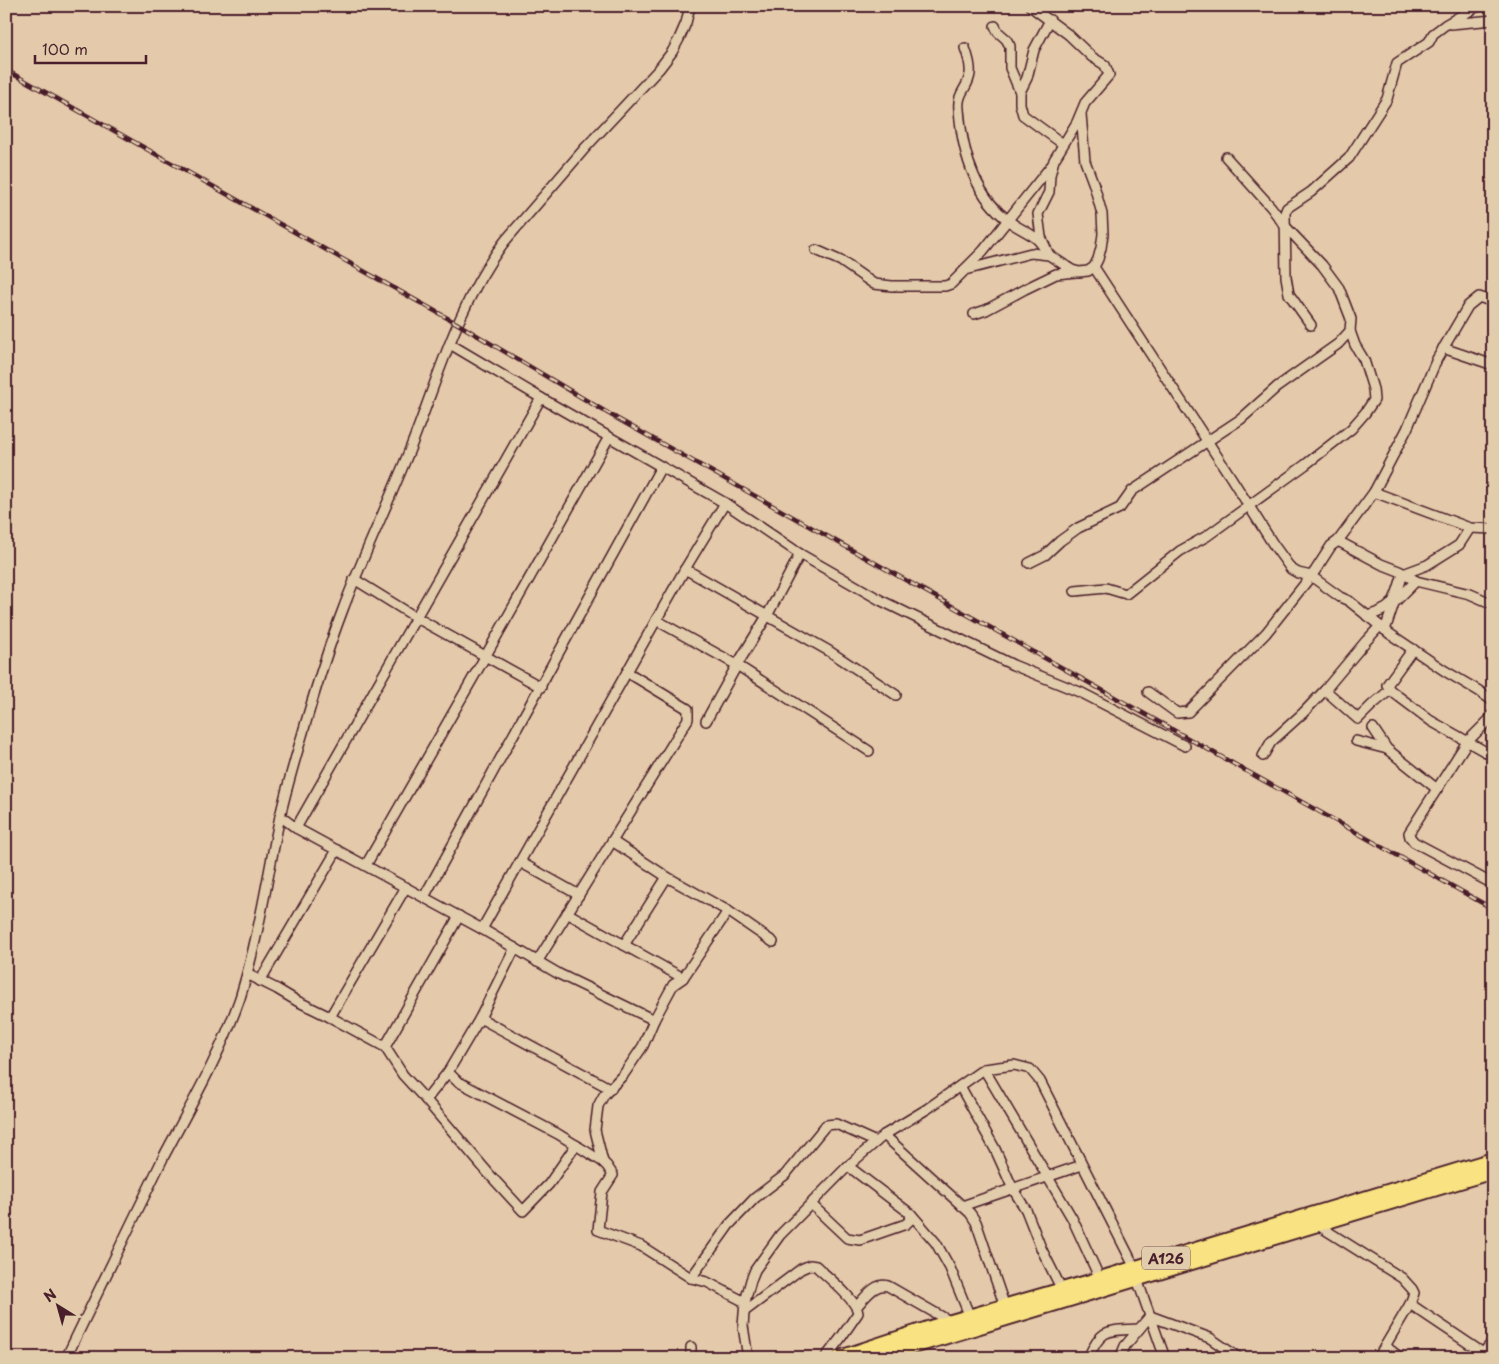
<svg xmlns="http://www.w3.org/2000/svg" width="1499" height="1364" font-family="'Playpen Sans',sans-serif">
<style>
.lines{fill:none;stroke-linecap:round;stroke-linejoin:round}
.minor-casing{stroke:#4a1f2b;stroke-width:12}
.highway-casing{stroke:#4a1f2b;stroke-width:18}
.minor{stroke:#e1ccab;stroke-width:9}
.highway{stroke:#f8e281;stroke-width:14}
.rail-casing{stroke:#4a1f2b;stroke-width:4.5}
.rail{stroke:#e1ccab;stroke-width:2.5;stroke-dasharray:8;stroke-linecap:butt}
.labels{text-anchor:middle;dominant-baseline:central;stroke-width:4.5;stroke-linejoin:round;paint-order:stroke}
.shield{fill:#e1ccab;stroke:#775351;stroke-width:1}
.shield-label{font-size:14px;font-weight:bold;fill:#4a1f2b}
</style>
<rect width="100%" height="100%" fill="#e4c9aa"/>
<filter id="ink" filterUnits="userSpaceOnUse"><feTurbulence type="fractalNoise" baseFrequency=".02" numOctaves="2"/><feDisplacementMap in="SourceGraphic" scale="10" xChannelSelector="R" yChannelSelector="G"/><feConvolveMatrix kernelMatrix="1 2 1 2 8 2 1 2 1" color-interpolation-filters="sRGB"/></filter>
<g filter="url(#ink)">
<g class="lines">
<defs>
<g id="minor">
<polyline points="1050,20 1034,50 1027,78 1020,92 1020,104 1023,115 1063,144"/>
<polyline points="1451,24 1493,20"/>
<polyline points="995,26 998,32 1006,39 1010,46 1010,68 1020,92"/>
<path d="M 965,48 C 968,56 971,66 970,74 C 968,89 957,92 959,109 C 962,151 974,195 1009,221 C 1017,228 1031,233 1038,240 C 1042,244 1045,250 1049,255 L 1041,237 L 1038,214 L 1049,192 L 1050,175 L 1054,160 L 1077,122 L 1085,103 L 1109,75 L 1105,65 L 1092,57 L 1069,35 L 1030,6"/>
<polyline points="816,250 841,261 874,284 892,286 945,286 951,284 965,270 1031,253 1049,255 1072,270 1079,272 1088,271 1094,267 1098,259 1101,248 1103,234 1102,214 1094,185 1085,161 1081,114"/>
<polyline points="1094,267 1230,476 1273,544 1291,569 1298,573 1311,576 1340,597 1349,601 1390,634 1445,671 1479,691 1493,701"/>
<polyline points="965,269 983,251 1051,166"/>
<polyline points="974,314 986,310 1025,289 1056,274 1076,272"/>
<polyline points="1311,325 1289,294 1286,277 1285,213 1287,208 1311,192 1349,158 1387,99 1397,63 1429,42 1433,34 1445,25 1478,6"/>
<polyline points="450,344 541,398 725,503 800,554 882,601 1013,665 1082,693 1185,746"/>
<polyline points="1443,348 1493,365"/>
<polyline points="1374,492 1470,528 1493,529"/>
<polyline points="1338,541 1374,492 1407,429 1437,359 1468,306 1479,297 1493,302"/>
<polyline points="1029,563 1045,555 1060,541 1078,528 1120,508 1132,491 1241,419 1277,387 1338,344 1350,331 1351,319 1339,288 1322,265 1285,226 1271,207 1226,157"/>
<polyline points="685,569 829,651 896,695"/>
<polyline points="354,579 417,618 541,687"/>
<polyline points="1075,591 1106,588 1126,594 1180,551 1207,536 1305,465 1351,429 1365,413 1374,400 1373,389 1364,360 1355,345 1350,331"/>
<path d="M 1367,616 C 1397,608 1394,600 1403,574 L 1427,565 L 1459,545 L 1470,528"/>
<polyline points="656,620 737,665 869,751"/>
<polyline points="1385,630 1394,603 1416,581"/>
<polyline points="1413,649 1387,685 1390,690 1431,721 1493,756"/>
<polyline points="1325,690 1366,641 1380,626"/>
<polyline points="1148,692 1177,713 1188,712 1266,633 1315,571 1331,546 1338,541 1381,564 1399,571 1416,581 1470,594 1493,604"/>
<polyline points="1493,713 1489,720 1467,742 1409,833 1410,837 1414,842 1493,884"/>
<polyline points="706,721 737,665 767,616 800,554"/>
<polyline points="1373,728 1387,749 1437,789"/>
<polyline points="1356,741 1387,749"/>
<polyline points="1263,756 1271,742 1303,713 1325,690 1358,719 1372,705 1390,690"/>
<polyline points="280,816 296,828 482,929 559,974 654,1020"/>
<polyline points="296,828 541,398"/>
<polyline points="612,841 667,877 728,911 773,942"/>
<polyline points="520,862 579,895"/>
<polyline points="366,865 485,657 609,437"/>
<polyline points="424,897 661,467"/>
<polyline points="567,913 683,978"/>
<polyline points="482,929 685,569 725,503"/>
<polyline points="624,945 667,877"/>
<polyline points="537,962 688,719 688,709 627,672"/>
<polyline points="247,974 277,989 297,1001 330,1017 385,1047 403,1075 426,1100 448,1072 457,1081 558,1134 603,1162 607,1166 613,1175 602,1192 598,1230 641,1246 691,1278 707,1282 745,1302"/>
<polyline points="260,981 337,850"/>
<polyline points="330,1017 406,887"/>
<polyline points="480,1018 611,1089"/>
<polyline points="385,1047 459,916"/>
<polyline points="984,1069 1014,1065 1030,1069 1040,1081 1135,1268"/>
<polyline points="448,1072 480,1018 515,948"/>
<polyline points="960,1086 995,1149 1013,1189 1026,1210 1041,1248 1062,1290"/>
<polyline points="426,1100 489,1174 523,1211 549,1184 576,1145"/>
<polyline points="884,1135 970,1213 976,1222 1005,1307"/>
<polyline points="603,1162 595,1130 598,1106 604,1095 624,1074 643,1046 654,1020 673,985 683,978 728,911"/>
<polyline points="848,1166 911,1214 936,1243 950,1268 970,1317"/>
<polyline points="811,1204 847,1238 860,1240 906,1224 910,1220 911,1214"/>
<polyline points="962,1206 1082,1165"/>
<polyline points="1316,1224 1402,1278 1412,1289 1414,1293 1410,1304 1378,1358"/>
<polyline points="691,1278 729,1225 755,1198 785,1175 826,1125 836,1124 876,1142"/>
<polyline points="1137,1279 1165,1358"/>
<polyline points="1410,1304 1483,1353"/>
<path d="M 857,1306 C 865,1298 875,1282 888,1286 L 951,1322"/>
<path d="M 745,1311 L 801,1269 L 810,1265 L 816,1266 C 826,1276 857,1300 858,1313 L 840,1339 L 825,1358"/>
<polyline points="1150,1316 1210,1338 1239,1358"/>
<polyline points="1385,1346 1401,1358"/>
<polyline points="691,1347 691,1358"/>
<path d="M 66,1358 C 99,1291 131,1223 164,1156 C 191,1105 221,1053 240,998 C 258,940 267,880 279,821 C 287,785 298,750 308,715 C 318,681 329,646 342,612 C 363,555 390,500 412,444 C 439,375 459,301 505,241 L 586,147 L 659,69 L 672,52 L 679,39 L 686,23 L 690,6"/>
<polyline points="748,1358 743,1326 745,1302 751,1280 755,1270 780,1235 848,1166 884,1135 927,1109 984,1069 1072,1218 1100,1279"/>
<path d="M 1088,1358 C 1102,1327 1108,1331 1139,1329"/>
<polyline points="1120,1358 1125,1346 1150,1316"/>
<polyline points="1479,1358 1493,1341"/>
</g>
<g id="highway">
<polyline points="840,1358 934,1327 1087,1283 1493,1160"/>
<polyline points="874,1358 1493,1171"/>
</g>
</defs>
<use href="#minor" class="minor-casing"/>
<use href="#highway" class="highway-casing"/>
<use href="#minor" class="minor"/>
<use href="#highway" class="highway"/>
<defs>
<polyline id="rail" points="6,70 458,324 616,418 1493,909"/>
</defs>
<use href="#rail" class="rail-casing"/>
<use href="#rail" class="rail"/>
</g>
</g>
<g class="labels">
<rect class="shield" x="1142" y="1246.5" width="48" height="23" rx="4"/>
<g class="shield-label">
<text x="1166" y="1258">A126</text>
</g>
</g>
<rect width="1499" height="1364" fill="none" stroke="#e1ccab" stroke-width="25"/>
<rect x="12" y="12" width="1474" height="1339" fill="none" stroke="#4a1f2b" stroke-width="2" filter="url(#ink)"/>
<g transform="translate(58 1306) rotate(323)" stroke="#e1ccab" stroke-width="4" paint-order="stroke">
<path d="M0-4L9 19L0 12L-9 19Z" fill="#4a1f2b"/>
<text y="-8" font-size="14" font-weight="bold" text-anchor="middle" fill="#4a1f2b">N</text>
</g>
<path d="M35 55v8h111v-8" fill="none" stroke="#4a1f2b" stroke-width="2.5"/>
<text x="42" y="55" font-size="15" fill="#4a1f2b" stroke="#e1ccab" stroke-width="4" paint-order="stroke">100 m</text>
</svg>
